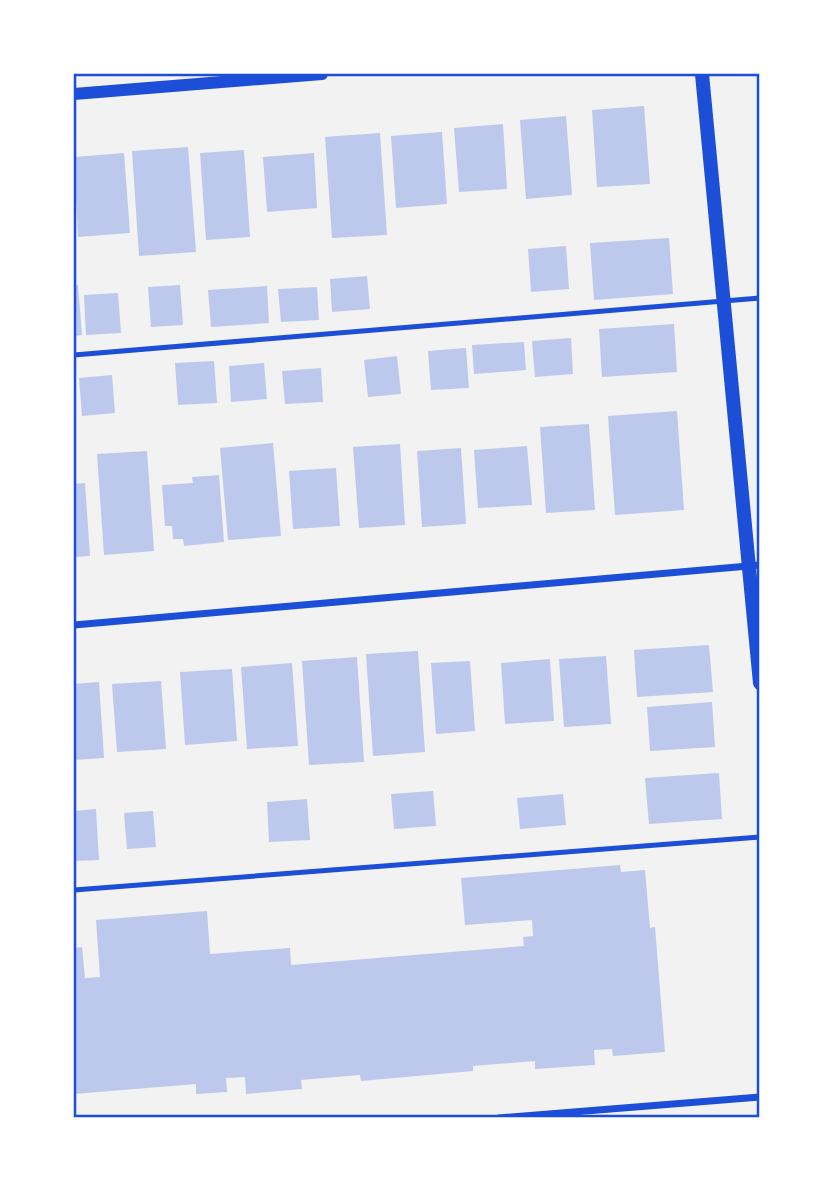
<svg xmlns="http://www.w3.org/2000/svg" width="833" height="1191" font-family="Figtree,sans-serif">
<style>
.building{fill:#bdc9ec}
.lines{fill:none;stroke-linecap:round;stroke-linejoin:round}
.service{stroke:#1d4ed8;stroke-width:5}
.minor{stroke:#1d4ed8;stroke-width:7}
.tertiary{stroke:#1d4ed8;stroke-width:12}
.secondary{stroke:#1d4ed8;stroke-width:14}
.neatline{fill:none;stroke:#1d4ed8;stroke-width:2.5}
</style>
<rect width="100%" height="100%" fill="#f2f2f2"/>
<g class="building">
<polygon points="644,106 650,184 597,187 592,110"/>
<polygon points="566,116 572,195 526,199 520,120"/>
<polygon points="503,124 507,189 459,192 454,128"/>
<polygon points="442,132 447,204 396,208 391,136"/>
<polygon points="380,133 387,235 332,238 325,137"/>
<polygon points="188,147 196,252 139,256 132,151"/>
<polygon points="244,150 250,237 206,240 200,153"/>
<polygon points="124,153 130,233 78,237 74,157"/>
<polygon points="314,153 317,208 267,212 263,157"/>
<polygon points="669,238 673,294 594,300 590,243"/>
<polygon points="566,246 569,289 531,292 528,249"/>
<polygon points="367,276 370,309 332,312 330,279"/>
<polygon points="74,285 78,285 82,335 74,336"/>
<polygon points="180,285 183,325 151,327 148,287"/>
<polygon points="267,286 269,323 211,327 208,290"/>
<polygon points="317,287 319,320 281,322 278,289"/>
<polygon points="118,293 121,333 86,335 84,295"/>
<polygon points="674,324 677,372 602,377 599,329"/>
<polygon points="571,338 573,374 535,377 532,341"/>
<polygon points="524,342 526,370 474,374 472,345"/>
<polygon points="466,348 469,388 431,390 428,351"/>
<polygon points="397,356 401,394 368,397 364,360"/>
<polygon points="214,361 217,403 178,405 175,363"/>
<polygon points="264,363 267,399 231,402 229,366"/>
<polygon points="321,368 323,402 285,404 282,371"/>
<polygon points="112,375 115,413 82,416 79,378"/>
<polygon points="677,411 684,510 615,515 608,416"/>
<polygon points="589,424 595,510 546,513 540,427"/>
<polygon points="273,443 281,536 228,540 220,448"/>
<polygon points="400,444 405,525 359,528 353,447"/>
<polygon points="527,446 532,505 478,508 474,450"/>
<polygon points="461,448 466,524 422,527 417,451"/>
<polygon points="147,451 154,551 104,555 97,454"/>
<polygon points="336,468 340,526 293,529 289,471"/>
<polygon points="219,475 224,542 184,546 183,539 173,539 172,526 165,526 162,485 193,483 192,477"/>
<polygon points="85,483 90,556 74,557 74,484"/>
<polygon points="709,645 713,692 637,697 634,650"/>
<polygon points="418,651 425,752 373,756 366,654"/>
<polygon points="606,656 611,724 564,727 559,659"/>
<polygon points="357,657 364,762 309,765 302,661"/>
<polygon points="550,659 554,721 505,724 501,663"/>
<polygon points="470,661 475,731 436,734 431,663"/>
<polygon points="292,663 298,746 247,749 241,667"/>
<polygon points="232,669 237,741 185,745 180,672"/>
<polygon points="161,681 166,749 117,752 112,684"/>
<polygon points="99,682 104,758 74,760 74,684"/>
<polygon points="712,702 715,747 650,751 647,707"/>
<polygon points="719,773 722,819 649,824 645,778"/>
<polygon points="433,791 436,826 394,829 391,794"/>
<polygon points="563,794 566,825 520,829 517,798"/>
<polygon points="307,799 310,840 269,842 267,802"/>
<polygon points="96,809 99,860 74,861 74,811"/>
<polygon points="153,811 156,847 127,849 124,813"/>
<polygon points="620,865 621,872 645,870 650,928 655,927 665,1052 613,1056 612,1049 594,1050 595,1065 535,1069 535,1061 473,1066 473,1071 361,1081 360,1075 301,1080 302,1089 246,1094 245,1077 226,1078 227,1092 196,1094 196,1084 74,1094 74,948 82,947 85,978 100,977 96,920 207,911 210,954 290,948 291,965 524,946 523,937 533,936 532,920 465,925 461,878"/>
</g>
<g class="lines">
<g class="service">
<polyline points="74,355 760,298"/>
<polyline points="74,890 760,837"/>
</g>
<g class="minor">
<polyline points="74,625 760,565"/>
<polyline points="499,1118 760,1097"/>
</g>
<polyline class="tertiary" points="74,94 322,74"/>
<polyline class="secondary" points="702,74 760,683"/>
</g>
<rect width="833" height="1191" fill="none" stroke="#ffffff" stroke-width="150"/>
<rect x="75" y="75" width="683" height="1041" class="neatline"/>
</svg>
